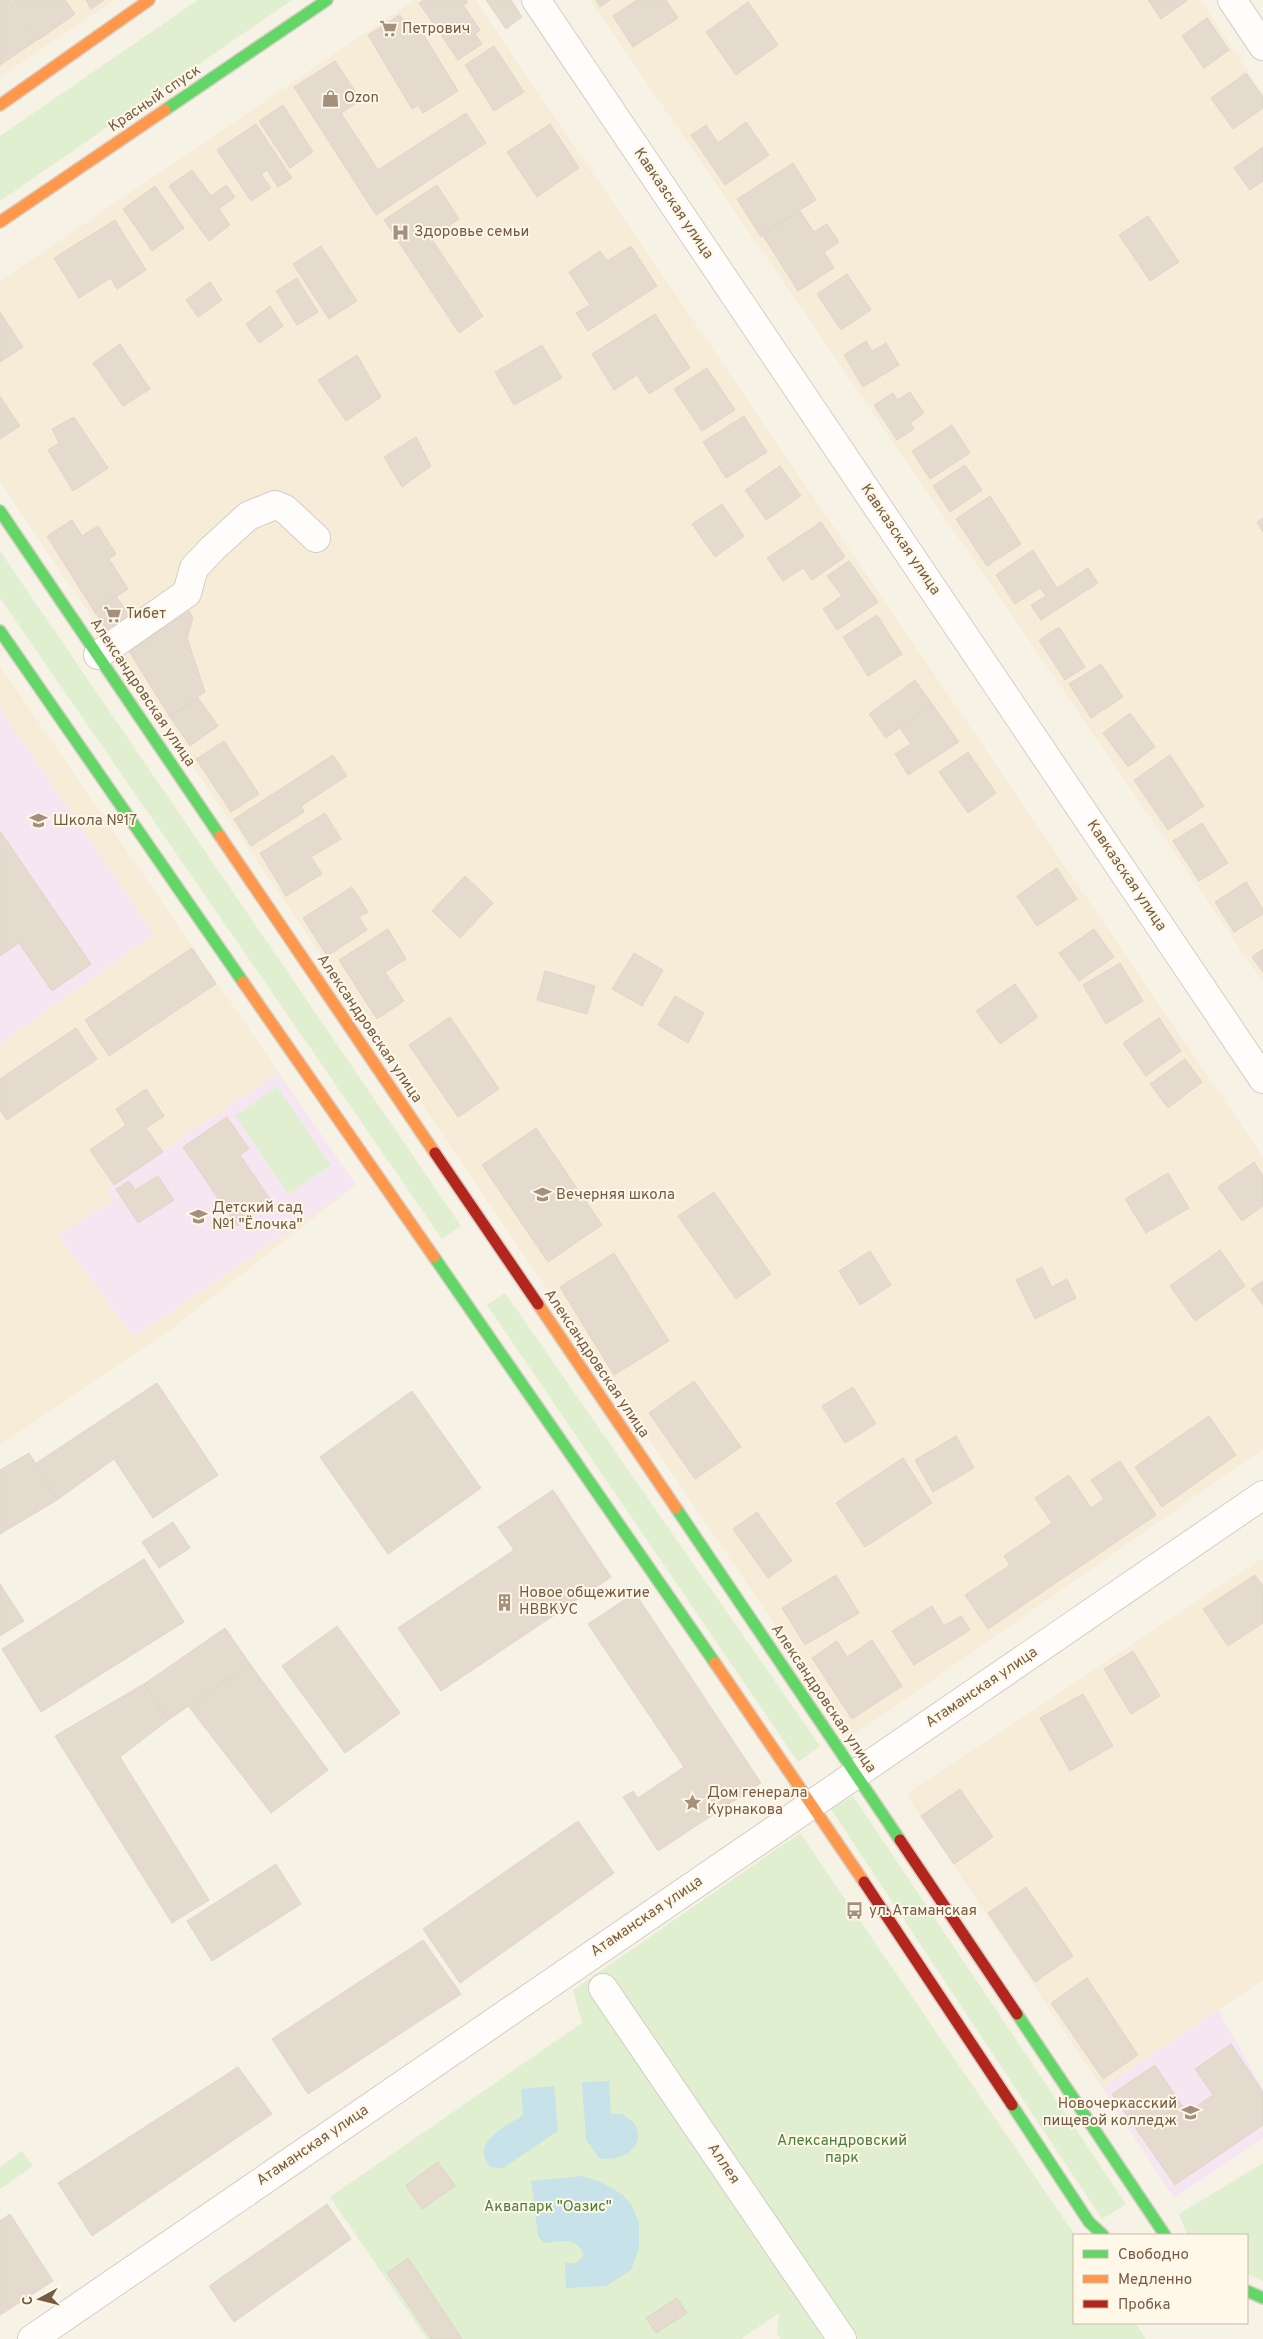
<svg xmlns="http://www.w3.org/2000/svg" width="1263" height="2339" font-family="Overpass,sans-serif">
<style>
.residential{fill:#f7ecd8}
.education{fill:#f5e6f1}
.green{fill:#dfefcf}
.water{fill:#c7e3e9}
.building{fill:#e4dace;stroke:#e0d5c8}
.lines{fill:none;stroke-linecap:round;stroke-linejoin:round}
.street-casing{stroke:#d6cdc2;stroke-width:30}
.fast-casing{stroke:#d8cfc3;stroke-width:14}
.slow-casing{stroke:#d8cfc3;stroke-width:14}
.jam-casing{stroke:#d8cfc3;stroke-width:14}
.street{stroke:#fefdfb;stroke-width:28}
.fast{stroke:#63d668;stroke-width:11}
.slow{stroke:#ff974d;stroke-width:11}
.jam{stroke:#b3261e;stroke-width:11}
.labels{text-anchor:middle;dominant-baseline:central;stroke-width:4;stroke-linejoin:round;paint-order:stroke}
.poi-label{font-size:15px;fill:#775c45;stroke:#fff8e8;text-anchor:start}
.street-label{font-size:15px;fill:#775c45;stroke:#fff8e8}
.park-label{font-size:15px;fill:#497f3b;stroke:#fff8e8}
</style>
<rect width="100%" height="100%" fill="#f7f2e6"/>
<g class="residential">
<polygon points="0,0 115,0 0,77"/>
<polygon points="414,0 475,0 1263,1157 1263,1449 851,1737 0,482 0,281"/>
<polygon points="590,0 1200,0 1263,94 1263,982"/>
<polygon points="0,666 356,1185 174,1327 0,1445"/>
<polygon points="1263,1558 1263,1980 1102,2088 906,1794"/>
</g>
<g class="education">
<polygon points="0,708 154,934 0,1044"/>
<polygon points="278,1073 356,1185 134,1337 58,1235 114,1200 107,1189"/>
<polygon points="1218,2010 1263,2089 1263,2138 1174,2198 1102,2088"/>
</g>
<g class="green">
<polygon points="198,0 292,0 0,201 0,136"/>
<polygon points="0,551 461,1226 442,1239 0,598"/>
<polygon points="277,1087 331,1165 289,1194 235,1116"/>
<polygon points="505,1293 820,1746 798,1762 487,1305"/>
<polygon points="853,1796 1126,2204 1102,2219 831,1809"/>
<polygon points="800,1833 1075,2235 1074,2323 1135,2323 1146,2339 781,2339 777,2333 779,2313 741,2339 427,2339 330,2197 582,2023 573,1990"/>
<polygon points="22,2151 33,2166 0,2189 0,2167"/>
<polygon points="1263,2163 1263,2281 1247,2274 1247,2235 1187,2235 1179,2214"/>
</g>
<g class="water">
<path d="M 609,2081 L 611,2114 L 622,2114 C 626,2117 632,2121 635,2124 C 648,2149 618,2163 599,2158 L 586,2140 L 582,2082 Z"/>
<path d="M 554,2086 L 558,2131 L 503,2168 L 490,2167 C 470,2142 505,2127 523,2115 L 521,2089 Z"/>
<path d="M 582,2176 L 601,2182 L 623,2195 L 631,2204 L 639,2223 L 639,2248 L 631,2270 L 606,2286 L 566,2288 L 565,2263 L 576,2263 L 584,2255 C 577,2236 560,2241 544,2243 L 538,2236 L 531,2181 Z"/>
</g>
<g class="building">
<polygon points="0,0 10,0 37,40 0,65"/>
<polygon points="12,0 65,0 75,14 38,40"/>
<polygon points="86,0 104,0 91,9"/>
<polygon points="424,0 466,0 468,2 463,5 480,30 475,34 482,44 458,60 419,3"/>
<polygon points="486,0 511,0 522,17 506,29"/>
<polygon points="596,0 610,0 600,7"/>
<polygon points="637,0 666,0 678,18 633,47 613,16"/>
<polygon points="1148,0 1188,0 1161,19"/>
<polygon points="748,2 778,45 736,75 706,32"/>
<polygon points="400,15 409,29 417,24 458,91 423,113 418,105 412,109 368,35"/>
<polygon points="1207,18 1229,50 1204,68 1182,36"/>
<polygon points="494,46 524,92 494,111 465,65"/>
<polygon points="335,61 361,100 341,113 378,170 466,113 486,143 376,215 294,87"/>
<polygon points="1246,73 1263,97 1263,108 1233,129 1211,98"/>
<polygon points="283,105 313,152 290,168 259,121"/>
<polygon points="746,122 769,155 725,185 691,135 706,125 718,143"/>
<polygon points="256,124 292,178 278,187 267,170 261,174 271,188 251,201 217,150"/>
<polygon points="550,124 579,168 537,197 507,152"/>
<polygon points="1263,147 1263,181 1250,190 1234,168"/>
<polygon points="793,163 816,200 762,234 761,237 737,199"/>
<polygon points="192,170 211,196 226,185 235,197 219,209 230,225 209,241 169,186"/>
<polygon points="437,185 459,219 431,238 483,316 459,333 384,220"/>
<polygon points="155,186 184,228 152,251 123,209"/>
<polygon points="800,211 814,232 827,224 839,242 824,252 834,268 798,291 762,234"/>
<polygon points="1148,216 1179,262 1150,281 1119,235"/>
<polygon points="115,220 146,270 117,289 111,278 79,298 54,258"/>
<polygon points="321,246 357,301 329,319 293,264"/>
<polygon points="631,246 657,286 588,331 576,313 590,305 569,272 600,251 607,261"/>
<polygon points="847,274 871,310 841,330 817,294"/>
<polygon points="297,278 318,312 297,325 276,291"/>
<polygon points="210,282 222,300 198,317 186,300"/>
<polygon points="270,306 283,326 259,343 246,324"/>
<polygon points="0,312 23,347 0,362"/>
<polygon points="655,314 690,368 649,394 637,375 614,390 592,354"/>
<polygon points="866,341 872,351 886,343 899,365 863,387 844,355"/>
<polygon points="120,344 150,389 123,406 93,363"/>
<polygon points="542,345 562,378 514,405 495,372"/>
<polygon points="357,355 381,397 346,421 318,380"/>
<polygon points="707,368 735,410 702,431 674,389"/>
<polygon points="910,392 924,413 910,423 914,429 897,440 874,405 893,393 897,400"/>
<polygon points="0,396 20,426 0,439"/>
<polygon points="744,416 767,452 726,478 703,442"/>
<polygon points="74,417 108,468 73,491 48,450 59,443 52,429"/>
<polygon points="952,425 970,453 930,479 912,451"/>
<polygon points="416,437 431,466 402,487 384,457"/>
<polygon points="965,465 982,490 950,512 933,486"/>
<polygon points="780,466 801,496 766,520 745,490"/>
<polygon points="990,496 1021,544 987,566 956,519"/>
<polygon points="722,504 744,536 715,557 692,524"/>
<polygon points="1263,518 1263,532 1257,522"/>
<polygon points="72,520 82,536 98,526 116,554 109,559 128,589 94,611 47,536"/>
<polygon points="821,522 845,557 812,580 803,568 783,581 767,558"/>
<polygon points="1033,550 1057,588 1088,568 1098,583 1041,620 1031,605 1046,596 1040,588 1015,604 996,575"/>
<polygon points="849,561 878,602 837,630 823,609 842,596 827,576"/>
<polygon points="116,596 130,617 108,631 94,611"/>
<polygon points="189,611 193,618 187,638 205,692 170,717 129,651"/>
<polygon points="877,615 902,654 868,676 843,637"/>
<polygon points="1059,627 1085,667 1065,680 1039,640"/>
<polygon points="1101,664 1123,697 1091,718 1069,684"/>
<polygon points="915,680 932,704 886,738 869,714"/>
<polygon points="198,698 218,726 190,746 170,717"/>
<polygon points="932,704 959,742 908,775 895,754 911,744 900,728"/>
<polygon points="1130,713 1155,747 1128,767 1103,733"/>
<polygon points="224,741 259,794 231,812 196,759"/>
<polygon points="968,752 996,793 968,813 939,772"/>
<polygon points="333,755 347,776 301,806 304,812 251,846 234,819"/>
<polygon points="1170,755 1204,806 1168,830 1134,780"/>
<polygon points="325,813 341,839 311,857 322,874 286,896 260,853"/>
<polygon points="1202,823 1228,863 1199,881 1173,841"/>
<polygon points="0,831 91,964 52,991 19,943 0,956"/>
<polygon points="1057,868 1077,899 1037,926 1017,896"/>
<polygon points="465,876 493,903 460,938 432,911"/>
<polygon points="1246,882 1263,909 1263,914 1234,932 1215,902"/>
<polygon points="352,887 368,912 359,917 367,930 327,956 303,918"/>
<polygon points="388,929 406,959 385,972 404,1001 377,1019 339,960"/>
<polygon points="1094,929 1114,957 1079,981 1059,953"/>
<polygon points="192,948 216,984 109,1056 85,1020"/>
<polygon points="1263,949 1263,972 1252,957"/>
<polygon points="634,953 663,970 642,1006 612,989"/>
<polygon points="1120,963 1143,1001 1106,1024 1083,985"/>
<polygon points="545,971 595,986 587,1014 537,1000"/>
<polygon points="1015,984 1038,1017 1000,1044 976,1011"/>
<polygon points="675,996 704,1013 688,1043 658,1025"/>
<polygon points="450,1017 499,1089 458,1117 409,1045"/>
<polygon points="1159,1018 1181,1051 1146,1076 1123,1043"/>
<polygon points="76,1028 97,1059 7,1120 0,1110 0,1079"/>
<polygon points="1185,1059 1202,1082 1168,1108 1150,1084"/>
<polygon points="146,1089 164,1116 146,1128 163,1152 114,1185 90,1150 126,1125 116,1109"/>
<polygon points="227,1117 249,1149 240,1155 272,1202 237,1226 183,1147"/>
<polygon points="536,1128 602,1225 548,1262 482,1165"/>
<polygon points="1254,1162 1263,1176 1263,1206 1242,1221 1218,1187"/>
<polygon points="1168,1173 1189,1208 1146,1233 1125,1199"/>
<polygon points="158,1176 174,1200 138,1223 116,1189 129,1181 135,1190"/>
<polygon points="714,1192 771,1274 736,1299 678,1216"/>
<polygon points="1220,1250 1245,1286 1195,1321 1170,1286"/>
<polygon points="870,1251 891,1285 860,1305 839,1271"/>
<polygon points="614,1253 669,1341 614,1375 560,1287"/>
<polygon points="1042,1267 1052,1287 1067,1279 1076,1298 1035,1319 1016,1280"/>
<polygon points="1263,1281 1263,1305 1251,1289"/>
<polygon points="694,1381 741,1447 695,1479 649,1413"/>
<polygon points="157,1383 218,1475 153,1518 114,1459 57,1500 32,1466"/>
<polygon points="853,1387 876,1424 845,1443 822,1406"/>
<polygon points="412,1391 481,1488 388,1554 320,1457"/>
<polygon points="1209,1416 1236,1455 1162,1507 1135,1467"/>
<polygon points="956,1436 974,1468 933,1492 915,1460"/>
<polygon points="29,1453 57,1500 0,1534 0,1470"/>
<polygon points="903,1458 932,1503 865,1547 836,1503"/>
<polygon points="1120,1461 1156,1515 988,1629 965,1595 1010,1565 1004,1556 1052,1523 1035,1498 1069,1475 1091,1508 1104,1499 1091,1480"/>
<polygon points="553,1490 611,1577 441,1691 398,1628 514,1550 498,1527"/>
<polygon points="757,1512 792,1561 768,1578 733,1529"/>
<polygon points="173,1522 190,1548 159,1568 142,1542"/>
<polygon points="144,1559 184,1622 41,1712 2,1649"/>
<polygon points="836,1575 859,1613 805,1645 782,1608"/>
<polygon points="1255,1575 1263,1586 1263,1623 1228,1646 1203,1609"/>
<polygon points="0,1584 24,1621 0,1636"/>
<polygon points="635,1593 761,1783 658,1851 623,1797 633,1791 638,1798 684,1767 588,1624"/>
<polygon points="932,1606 944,1626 961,1616 970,1630 914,1665 892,1631"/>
<polygon points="337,1626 400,1713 345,1753 282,1666"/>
<polygon points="225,1628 250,1664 168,1720 144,1684"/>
<polygon points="872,1640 902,1686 852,1719 812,1658 837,1641 847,1657"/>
<polygon points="1133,1651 1160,1696 1131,1714 1104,1669"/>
<polygon points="250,1664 328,1770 271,1813 189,1707"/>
<polygon points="144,1684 168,1720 120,1757 209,1900 172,1923 55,1736"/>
<polygon points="1083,1694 1113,1746 1070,1771 1040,1718"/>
<polygon points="960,1789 993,1837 954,1864 921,1816"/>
<polygon points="578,1821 614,1873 460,1983 423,1929"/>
<polygon points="276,1864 301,1904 212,1961 187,1921"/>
<polygon points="1026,1887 1073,1956 1035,1982 988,1913"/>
<polygon points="423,1940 461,1994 308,2094 272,2039"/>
<polygon points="1087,1978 1138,2055 1103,2079 1051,2003"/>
<polygon points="1231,2044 1263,2092 1263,2125 1175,2185 1112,2094 1155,2065 1187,2113 1213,2095 1195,2069"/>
<polygon points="238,2067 272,2114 92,2236 58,2183"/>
<polygon points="438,2162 455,2186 422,2209 406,2185"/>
<polygon points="327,2204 351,2239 234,2322 209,2286"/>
<polygon points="10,2214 53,2281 0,2315 0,2221"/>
<polygon points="408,2258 462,2339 431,2339 387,2273"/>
<polygon points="677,2298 687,2313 656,2333 646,2318"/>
</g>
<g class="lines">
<defs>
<g id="street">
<polyline points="536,0 1263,1079"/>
<polyline points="1232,0 1263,46"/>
<polyline points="98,655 187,593 194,568 212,549 248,516 275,505 285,509 316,538"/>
<polyline points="603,1988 842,2339"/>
<polyline points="32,2339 1263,1495"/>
</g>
<g id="fast">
<polyline points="165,110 327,0"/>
<polyline points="0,511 220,836"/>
<polyline points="0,631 243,982"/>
<polyline points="434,1257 715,1663"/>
<polyline points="676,1508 900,1840"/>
<polyline points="1017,2014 1165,2235"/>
<polyline points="1012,2105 1089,2222 1103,2235"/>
<polyline points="1247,2291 1263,2298"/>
</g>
<g id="slow">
<polyline points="0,105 149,0"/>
<polyline points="0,222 165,110"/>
<polyline points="220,836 435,1153"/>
<polyline points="243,982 434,1257"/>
<polyline points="538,1304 676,1508"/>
<polyline points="715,1663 864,1882"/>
</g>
<g id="jam">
<polyline points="435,1153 538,1304"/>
<polyline points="900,1840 1017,2014"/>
<polyline points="864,1882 1012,2105"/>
</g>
</defs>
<use href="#street" class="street-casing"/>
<use href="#fast" class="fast-casing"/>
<use href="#slow" class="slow-casing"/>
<use href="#jam" class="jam-casing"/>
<use href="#street" class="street"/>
<use href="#fast" class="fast"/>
<use href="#slow" class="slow"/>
<use href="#jam" class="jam"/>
</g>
<defs>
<symbol id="supermarket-bare" viewBox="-9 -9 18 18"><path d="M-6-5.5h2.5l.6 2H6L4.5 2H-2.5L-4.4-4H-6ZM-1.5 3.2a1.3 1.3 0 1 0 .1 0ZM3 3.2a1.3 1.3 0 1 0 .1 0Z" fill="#a4907d" stroke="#fff8e8" stroke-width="2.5" paint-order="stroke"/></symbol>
<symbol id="shop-bare" viewBox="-9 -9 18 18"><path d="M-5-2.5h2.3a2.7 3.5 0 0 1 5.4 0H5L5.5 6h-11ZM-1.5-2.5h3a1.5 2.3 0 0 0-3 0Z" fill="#a4907d" stroke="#fff8e8" stroke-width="2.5" paint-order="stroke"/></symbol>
<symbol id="hospital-bare" viewBox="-9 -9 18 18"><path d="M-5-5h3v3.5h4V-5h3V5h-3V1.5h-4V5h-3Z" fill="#a4907d" stroke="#fff8e8" stroke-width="2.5" paint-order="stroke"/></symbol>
<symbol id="school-bare" viewBox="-9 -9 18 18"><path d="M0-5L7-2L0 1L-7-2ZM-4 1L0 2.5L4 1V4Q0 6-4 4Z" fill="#a4907d" stroke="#fff8e8" stroke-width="2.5" paint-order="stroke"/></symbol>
<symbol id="building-bare" viewBox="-9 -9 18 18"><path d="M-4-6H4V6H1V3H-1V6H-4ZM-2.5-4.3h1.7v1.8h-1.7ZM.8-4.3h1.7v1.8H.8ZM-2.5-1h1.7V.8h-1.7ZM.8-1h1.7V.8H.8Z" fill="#a4907d" stroke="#fff8e8" stroke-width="2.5" paint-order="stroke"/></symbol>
<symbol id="sight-bare" viewBox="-9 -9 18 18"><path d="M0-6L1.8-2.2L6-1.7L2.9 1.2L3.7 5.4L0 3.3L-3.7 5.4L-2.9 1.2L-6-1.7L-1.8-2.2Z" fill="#a4907d" stroke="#fff8e8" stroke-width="2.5" paint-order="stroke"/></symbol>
<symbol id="bus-bare" viewBox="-9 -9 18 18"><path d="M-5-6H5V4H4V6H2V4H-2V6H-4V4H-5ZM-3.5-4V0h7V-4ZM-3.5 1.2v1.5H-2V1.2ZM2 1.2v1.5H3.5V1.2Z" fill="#a4907d" stroke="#fff8e8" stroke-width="2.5" paint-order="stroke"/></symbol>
<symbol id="university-bare" viewBox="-9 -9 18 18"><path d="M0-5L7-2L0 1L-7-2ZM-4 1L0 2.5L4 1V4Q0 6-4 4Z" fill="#a4907d" stroke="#fff8e8" stroke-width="2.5" paint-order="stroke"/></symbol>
</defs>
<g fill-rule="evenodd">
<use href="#supermarket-bare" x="376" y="16" width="25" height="25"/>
<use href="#shop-bare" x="318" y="86" width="25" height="25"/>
<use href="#hospital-bare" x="388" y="220" width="25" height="25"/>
<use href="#supermarket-bare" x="100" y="602" width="25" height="25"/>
<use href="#school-bare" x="26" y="808" width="25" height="25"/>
<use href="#school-bare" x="530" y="1182" width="25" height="25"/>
<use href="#school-bare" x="186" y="1204" width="25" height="25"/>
<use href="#building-bare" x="492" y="1590" width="25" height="25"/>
<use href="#sight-bare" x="680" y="1790" width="25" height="25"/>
<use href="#bus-bare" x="842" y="1898" width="25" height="25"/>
<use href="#university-bare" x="1178" y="2100" width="25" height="25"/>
</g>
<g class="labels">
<g class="poi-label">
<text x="402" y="29">Петрович</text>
<text x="344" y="98">Ozon</text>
<text x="414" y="232">Здоровье семьи</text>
<text x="126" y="614">Тибет</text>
<text x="53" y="821">Школа №17</text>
<text x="556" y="1195">Вечерняя школа</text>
<text x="212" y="1208">Детский сад<tspan x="212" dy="17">№1 "Ёлочка"</tspan></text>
<text x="519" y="1593">Новое общежитие<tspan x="519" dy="17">НВВКУС</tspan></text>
<text x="707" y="1793">Дом генерала<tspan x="707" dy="17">Курнакова</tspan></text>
<text x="869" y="1911">ул. Атаманская</text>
<text x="1177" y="2104" text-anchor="end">Новочеркасский<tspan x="1177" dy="17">пищевой колледж</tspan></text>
</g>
<g class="street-label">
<text transform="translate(155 99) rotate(-34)">Красный спуск</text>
<text transform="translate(673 204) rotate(56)">Кавказская улица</text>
<text transform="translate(900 540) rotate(56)">Кавказская улица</text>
<text transform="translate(142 693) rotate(56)">Александровская улица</text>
<text transform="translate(1126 876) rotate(56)">Кавказская улица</text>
<text transform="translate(369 1029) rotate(56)">Александровская улица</text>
<text transform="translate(596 1364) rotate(56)">Александровская улица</text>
<text transform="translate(982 1688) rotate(-34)">Атаманская улица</text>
<text transform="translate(823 1699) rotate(56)">Александровская улица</text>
<text transform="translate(647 1917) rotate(-34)">Атаманская улица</text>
<text transform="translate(313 2146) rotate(-34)">Атаманская улица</text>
<text transform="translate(723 2164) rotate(56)">Аллея</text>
</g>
<g class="park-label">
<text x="842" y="2141">Александровский<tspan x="842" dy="17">парк</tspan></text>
<text x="548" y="2207">Аквапарк "Оазис"</text>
</g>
</g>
<rect x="1073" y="2234" width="175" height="90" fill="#fff8e8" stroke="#c9baa7"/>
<rect x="1083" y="2250" width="25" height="8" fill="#63d668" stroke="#c9baa7"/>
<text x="1118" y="2259" font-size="15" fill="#775c45">Свободно</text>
<rect x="1083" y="2275" width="25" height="8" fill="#ff974d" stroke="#c9baa7"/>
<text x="1118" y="2284" font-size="15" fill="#775c45">Медленно</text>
<rect x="1083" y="2300" width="25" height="8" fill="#b3261e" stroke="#c9baa7"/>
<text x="1118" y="2309" font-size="15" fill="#775c45">Пробка</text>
<g transform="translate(40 2299) rotate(263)" stroke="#fff8e8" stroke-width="4" paint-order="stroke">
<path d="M0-4L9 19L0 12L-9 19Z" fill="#775c45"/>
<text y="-8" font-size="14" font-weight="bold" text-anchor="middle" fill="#775c45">С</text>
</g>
</svg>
